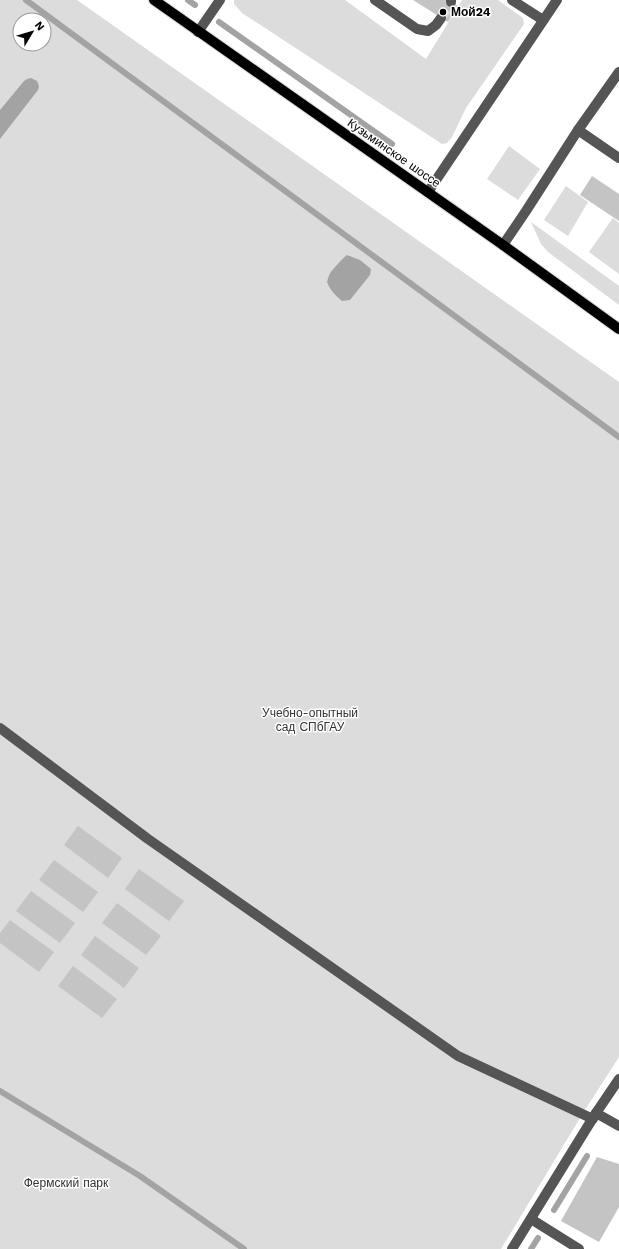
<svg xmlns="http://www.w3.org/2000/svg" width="619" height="1249" font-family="'Work Sans',sans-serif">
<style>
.green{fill:#dcdcdc;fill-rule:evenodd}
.water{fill:#a3a3a3}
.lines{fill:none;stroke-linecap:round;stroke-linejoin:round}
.stream{stroke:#a3a3a3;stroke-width:6}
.building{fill:#c4c4c4}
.minor-tunnel{stroke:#d9d9d9;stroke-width:10;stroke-dasharray:10 5;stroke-linecap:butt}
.major-casing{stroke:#dbdbdb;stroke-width:12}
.minor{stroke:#555;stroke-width:10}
.major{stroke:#000;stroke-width:10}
.poi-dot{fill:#000;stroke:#fff;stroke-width:1.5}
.labels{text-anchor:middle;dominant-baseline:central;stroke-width:3;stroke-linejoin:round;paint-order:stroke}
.poi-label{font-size:12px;font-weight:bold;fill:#000;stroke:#fff;text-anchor:start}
.street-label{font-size:12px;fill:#000;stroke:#fff}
.park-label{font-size:12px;fill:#333;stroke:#fff}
</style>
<rect width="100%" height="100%" fill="#fff"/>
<g class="green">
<path d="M 0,0 L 77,0 L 619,382 L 619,1057 L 583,1113 L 501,1249 L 0,1249 ZM 20,20 L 44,20 L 44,44 L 20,44 Z"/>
<polygon points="234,0 345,0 426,59 462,0 498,0 523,18 524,24 466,108 452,137 447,143 442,144 242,13 234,4"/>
<polygon points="509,146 540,169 518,200 487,179"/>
<polygon points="566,186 588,202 568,236 544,220"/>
<polygon points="613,218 619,223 619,274 589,252"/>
<polygon points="531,222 619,286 619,305 548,252 541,244"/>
</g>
<g class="water">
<polygon points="31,78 37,81 39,86 38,90 0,139 0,110 24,81 27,79"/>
<path d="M 347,255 L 360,260 L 371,269 L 370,275 L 350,300 L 342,301 C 335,295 330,290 327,282 C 328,279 329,274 331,272 C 333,269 345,256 347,255 Z"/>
</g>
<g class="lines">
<g class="stream">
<polyline points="26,0 619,437"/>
<polyline points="188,0 195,5"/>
<polyline points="219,22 392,144"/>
<polyline points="0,1091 140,1176 244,1249"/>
<polyline points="554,1210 587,1156"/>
<polyline points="531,1249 538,1238"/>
</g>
</g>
<g class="building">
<polygon points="413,0 448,0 458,6 448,22"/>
<polygon points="592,176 619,194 619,221 580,195"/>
<polygon points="78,826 122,858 108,878 64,845"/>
<polygon points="54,860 98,892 83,912 39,880"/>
<polygon points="139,869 184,901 169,921 125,889"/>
<polygon points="31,891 75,923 60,943 16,911"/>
<polygon points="117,903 161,936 146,955 102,923"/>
<polygon points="10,920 54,952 39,972 0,943 0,933"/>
<polygon points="95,936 139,968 124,988 81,955"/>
<polygon points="73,966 117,999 102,1018 58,986"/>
<polygon points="597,1157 619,1164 619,1207 599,1242 561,1221"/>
</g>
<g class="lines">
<polyline class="minor-tunnel" points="441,18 451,2"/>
<defs>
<polyline id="major" points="154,0 503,245 619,329"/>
</defs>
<use href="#major" class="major-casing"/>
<g class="minor">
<polyline points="375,0 417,29 428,31 436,25 441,18"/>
<polyline points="512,0 543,20"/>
<polyline points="451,2 451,0"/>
<polyline points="198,32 220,0"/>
<polyline points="578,130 619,158"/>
<polyline points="428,192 557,0"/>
<polyline points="503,245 526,211 578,130 619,72"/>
<polyline points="0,728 148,839 458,1056 593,1119"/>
<polyline points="596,1113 619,1126"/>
<polyline points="531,1219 579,1249"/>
<polyline points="512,1249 596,1113 619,1079"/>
</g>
<use href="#major" class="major"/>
</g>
<circle class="poi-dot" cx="443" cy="12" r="4"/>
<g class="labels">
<g class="poi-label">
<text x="451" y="12">Мой24</text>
</g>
<g class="street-label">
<text transform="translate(394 153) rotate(35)">Кузьминское шоссе</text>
</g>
<g class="park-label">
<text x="310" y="713">Учебно-опытный<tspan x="310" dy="14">сад СПбГАУ</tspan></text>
<text x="66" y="1183">Фермский парк</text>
</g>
</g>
<g transform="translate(32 32) rotate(52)"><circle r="19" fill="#ffffff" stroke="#999999"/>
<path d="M0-3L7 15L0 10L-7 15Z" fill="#000000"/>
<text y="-6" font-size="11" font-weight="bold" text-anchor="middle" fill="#000000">N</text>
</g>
</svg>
